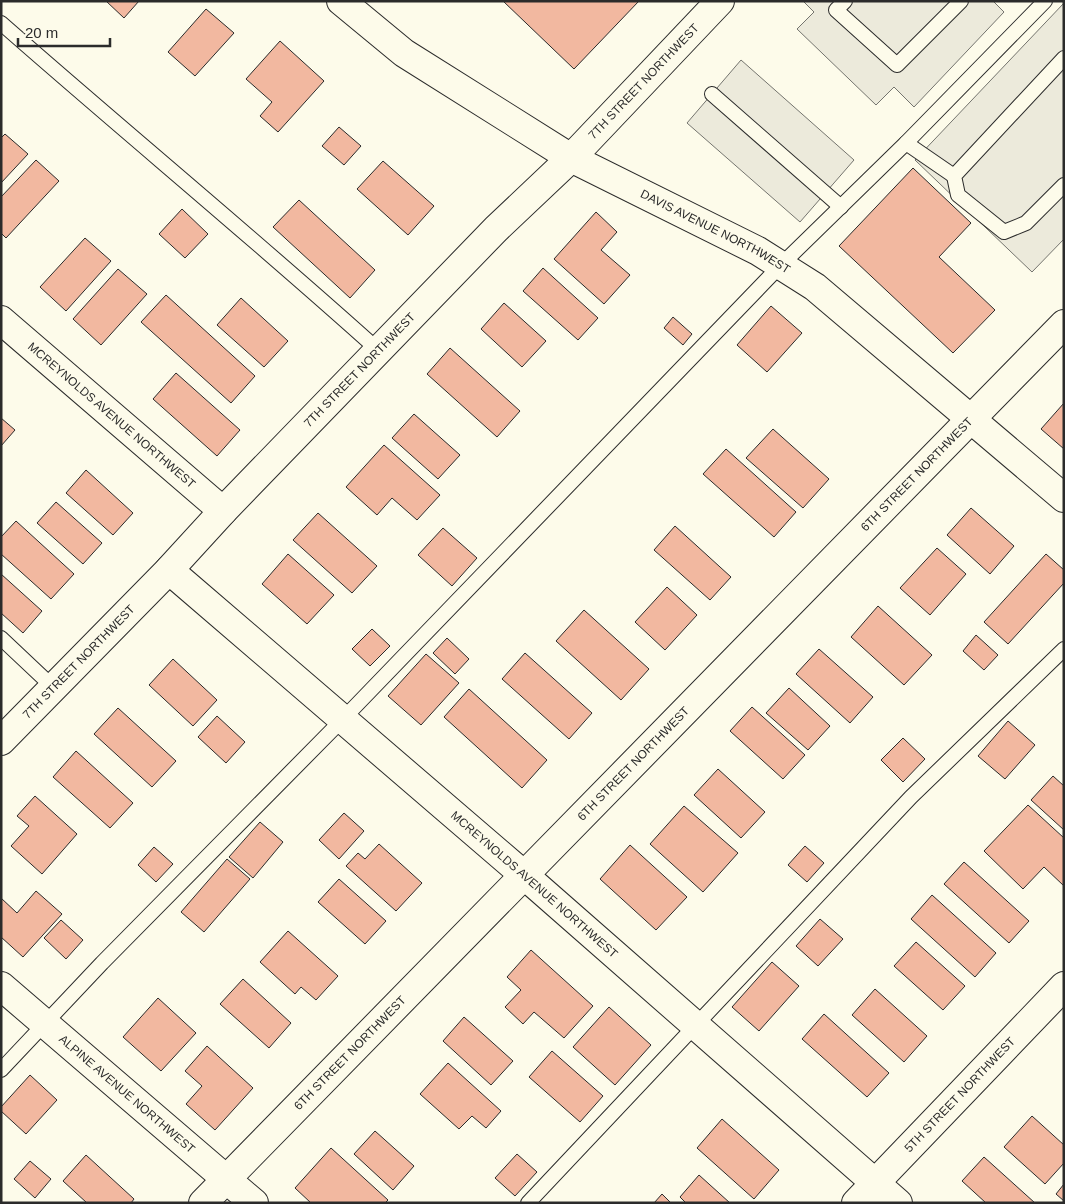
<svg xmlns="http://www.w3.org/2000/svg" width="1065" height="1204" font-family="Helvetica,sans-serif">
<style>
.parking{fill:#eceadb;stroke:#74746e}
.building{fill:#f2b8a0;stroke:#2b2b2b}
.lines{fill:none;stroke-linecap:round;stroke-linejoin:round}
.service-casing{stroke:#2b2b2b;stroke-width:16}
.minor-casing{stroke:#2b2b2b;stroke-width:30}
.tertiary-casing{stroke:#2b2b2b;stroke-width:30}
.secondary-casing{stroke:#2b2b2b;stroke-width:30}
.service{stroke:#fdfbea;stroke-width:14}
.minor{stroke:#fdfbea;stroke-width:28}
.tertiary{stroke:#fdfbea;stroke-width:28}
.secondary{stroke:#fdfbea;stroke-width:28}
.labels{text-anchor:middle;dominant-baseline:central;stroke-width:4;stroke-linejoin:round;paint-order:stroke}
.street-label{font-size:12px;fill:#2b2b2b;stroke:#fdfbea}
</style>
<rect width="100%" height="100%" fill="#fdfbea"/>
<g class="parking">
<polygon points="803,1 993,1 1004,12 914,107 894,87 876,105 797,29 814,12"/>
<polygon points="1064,3 1064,239 1032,272 915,160"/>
<polygon points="741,60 854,160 800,222 687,123"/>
</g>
<g class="building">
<polygon points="106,1 139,1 124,18"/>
<polygon points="503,1 639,1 574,69"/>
<polygon points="206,9 234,33 195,76 168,52"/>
<polygon points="280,41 324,81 278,132 260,116 272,102 246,79"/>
<polygon points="339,127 361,146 344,165 322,146"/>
<polygon points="5,134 28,154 1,183 1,138"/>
<polygon points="36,160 59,181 6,238 1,233 1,197"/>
<polygon points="383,161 434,206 408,235 357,189"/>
<polygon points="913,168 971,223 939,257 995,310 953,353 839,246"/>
<polygon points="299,200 375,270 350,298 273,227"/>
<polygon points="182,209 208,234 185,258 159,234"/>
<polygon points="596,212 617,232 601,250 630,275 604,304 554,259"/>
<polygon points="85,238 111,261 66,311 40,287"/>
<polygon points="543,268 598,318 578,340 523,291"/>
<polygon points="118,269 147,294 101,345 73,319"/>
<polygon points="166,295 255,376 231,403 141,322"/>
<polygon points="241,298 288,341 264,367 217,325"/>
<polygon points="504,303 546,341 522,367 481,329"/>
<polygon points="771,306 802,333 767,372 737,345"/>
<polygon points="673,317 692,334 683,345 664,328"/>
<polygon points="450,348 520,411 497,437 427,374"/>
<polygon points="176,373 240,430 217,456 153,399"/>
<polygon points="1064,403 1064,449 1041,429"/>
<polygon points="414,414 460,455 438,479 392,438"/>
<polygon points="1,418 15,430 1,446"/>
<polygon points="773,429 829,479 803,508 746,458"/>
<polygon points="384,445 440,495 417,520 392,498 377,515 346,487"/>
<polygon points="726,449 796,512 774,537 703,474"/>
<polygon points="86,470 133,513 113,535 66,493"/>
<polygon points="56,502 102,543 83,564 37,523"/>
<polygon points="971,508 1014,546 990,574 947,535"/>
<polygon points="318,513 377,566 352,593 293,540"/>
<polygon points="16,521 74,574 51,599 1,554 1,537"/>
<polygon points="675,526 731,577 710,600 654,550"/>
<polygon points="443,528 477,558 452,586 418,555"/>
<polygon points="937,548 966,574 930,615 900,588"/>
<polygon points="288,554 334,595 307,624 262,584"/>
<polygon points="1046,554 1064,570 1064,583 1008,644 984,622"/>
<polygon points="1,574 42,611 23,633 1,613"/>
<polygon points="667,587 697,615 665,650 635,622"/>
<polygon points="878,606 932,655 904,685 851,637"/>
<polygon points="584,610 649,669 621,700 556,641"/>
<polygon points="372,629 390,646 370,666 352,649"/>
<polygon points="976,635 998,655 984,670 963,651"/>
<polygon points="447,638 469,659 455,674 433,653"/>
<polygon points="819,649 873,697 850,723 796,674"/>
<polygon points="525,653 592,713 569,739 502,679"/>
<polygon points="426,654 459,683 421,725 388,696"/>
<polygon points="173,659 217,700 193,726 149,685"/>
<polygon points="789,688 830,726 808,750 766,713"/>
<polygon points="469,689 547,760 522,788 444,717"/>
<polygon points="752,707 805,755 783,779 730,731"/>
<polygon points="118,708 176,761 152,787 94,734"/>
<polygon points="217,716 245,742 226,763 198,737"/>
<polygon points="1008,721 1035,745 1005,779 978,756"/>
<polygon points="903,738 925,759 903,782 881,760"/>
<polygon points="76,751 133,803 110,828 53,777"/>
<polygon points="718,769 765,812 741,838 694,795"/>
<polygon points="1053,776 1064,786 1064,830 1031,800"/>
<polygon points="35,796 77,834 42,874 11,846 29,826 17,816"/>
<polygon points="1028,805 1064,838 1064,886 1044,867 1023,889 984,851"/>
<polygon points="684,806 738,853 703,892 650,844"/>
<polygon points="344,813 364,831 339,859 319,840"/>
<polygon points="260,822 283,842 253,878 229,857"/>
<polygon points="379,844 422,883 396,911 346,866 358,853 365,859"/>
<polygon points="630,845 687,897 656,930 600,879"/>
<polygon points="805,846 824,863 807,882 788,865"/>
<polygon points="154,847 173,864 156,882 138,865"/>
<polygon points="227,859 250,879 204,932 181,912"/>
<polygon points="964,862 1029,921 1009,943 944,884"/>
<polygon points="339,879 386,921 365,944 318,902"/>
<polygon points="36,891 62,914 23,957 1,937 1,898 17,913"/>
<polygon points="932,895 996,953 975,977 911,919"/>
<polygon points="820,919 843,939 818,966 796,946"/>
<polygon points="61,920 83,940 66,959 44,938"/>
<polygon points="288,931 338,976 316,1000 301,987 295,994 260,962"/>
<polygon points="916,942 965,986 943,1010 894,966"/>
<polygon points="531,950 593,1006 564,1038 534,1012 523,1024 505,1007 521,990 507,977"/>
<polygon points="772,962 799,986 759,1031 732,1007"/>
<polygon points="243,979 291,1023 269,1048 220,1004"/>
<polygon points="875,989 927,1036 904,1062 852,1015"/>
<polygon points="158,998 196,1033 161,1071 123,1037"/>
<polygon points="609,1007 651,1045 615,1085 573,1047"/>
<polygon points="824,1014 889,1073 867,1097 802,1039"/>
<polygon points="464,1017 513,1061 491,1085 443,1041"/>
<polygon points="207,1046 253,1088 215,1130 186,1104 202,1086 185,1071"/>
<polygon points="552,1051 603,1096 580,1122 529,1077"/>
<polygon points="448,1063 501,1111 486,1128 472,1116 459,1129 420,1094"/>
<polygon points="30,1075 57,1100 26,1134 1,1111 1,1107"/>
<polygon points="1032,1116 1064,1145 1064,1163 1045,1184 1004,1147"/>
<polygon points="722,1119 779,1170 754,1199 697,1148"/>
<polygon points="375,1131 414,1166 393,1190 354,1154"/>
<polygon points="331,1148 388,1200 385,1203 311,1203 295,1188"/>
<polygon points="517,1154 537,1172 515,1196 495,1178"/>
<polygon points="86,1155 134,1199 131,1203 87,1203 63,1181"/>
<polygon points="984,1157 1035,1203 986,1203 962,1181"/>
<polygon points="30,1161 51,1179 35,1198 14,1179"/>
<polygon points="699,1175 730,1203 686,1203 680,1197"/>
<polygon points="1064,1184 1064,1201 1056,1194"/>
<polygon points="662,1194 671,1203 654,1203"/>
</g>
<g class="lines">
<defs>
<g id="service">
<polyline points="845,1 836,10 897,65 961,1"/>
<path d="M 1,23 C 126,133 255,239 378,350"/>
<polyline points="1064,58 954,176 958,195 1004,232 1026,223 1064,185"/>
<polyline points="712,94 841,207"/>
<polyline points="906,143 1045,1"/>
<polyline points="1,638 54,688"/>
<polyline points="1,1070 102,963 343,719 781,265 906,143 954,176"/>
<polyline points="528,1203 911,797 1064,649"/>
</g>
<g id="minor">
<path id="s1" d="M 341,1 L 404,53 L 571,158 L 758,251 L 815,287 L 1064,498"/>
<path id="s2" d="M 1,320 L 223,511"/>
<path id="s3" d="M 169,570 L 524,875 L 898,1203"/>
<path id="s4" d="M 1,741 L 169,570 L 223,511 L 496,229 L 571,158 L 720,1"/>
<path id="s5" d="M 856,1203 L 1064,986"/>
</g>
<g id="tertiary">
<path id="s6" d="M 203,1203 L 1064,324"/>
</g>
<g id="secondary">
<path id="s7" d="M 1,986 L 254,1203"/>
</g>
</defs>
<use href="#service" class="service-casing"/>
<use href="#minor" class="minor-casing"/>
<use href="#tertiary" class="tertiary-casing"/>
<use href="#secondary" class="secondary-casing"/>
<use href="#service" class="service"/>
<use href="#minor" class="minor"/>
<use href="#tertiary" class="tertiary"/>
<use href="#secondary" class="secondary"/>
</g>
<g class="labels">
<g class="street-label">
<text stroke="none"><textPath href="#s4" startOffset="921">7TH STREET NORTHWEST</textPath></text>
<text stroke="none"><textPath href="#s1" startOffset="441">DAVIS AVENUE NORTHWEST</textPath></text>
<text stroke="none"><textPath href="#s4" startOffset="516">7TH STREET NORTHWEST</textPath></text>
<text stroke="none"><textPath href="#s2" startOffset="146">MCREYNOLDS AVENUE NORTHWEST</textPath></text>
<text stroke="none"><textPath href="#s6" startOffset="1020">6TH STREET NORTHWEST</textPath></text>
<text stroke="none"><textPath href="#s4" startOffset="111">7TH STREET NORTHWEST</textPath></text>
<text stroke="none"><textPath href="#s6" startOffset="615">6TH STREET NORTHWEST</textPath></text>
<text stroke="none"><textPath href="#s3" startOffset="482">MCREYNOLDS AVENUE NORTHWEST</textPath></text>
<text stroke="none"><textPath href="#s6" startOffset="210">6TH STREET NORTHWEST</textPath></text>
<text stroke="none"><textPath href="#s5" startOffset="150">5TH STREET NORTHWEST</textPath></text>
<text stroke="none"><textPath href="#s7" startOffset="166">ALPINE AVENUE NORTHWEST</textPath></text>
</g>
</g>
<rect width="1065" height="1204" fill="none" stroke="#2b2b2b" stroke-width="5"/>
<path d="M18 38v8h92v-8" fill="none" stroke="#2b2b2b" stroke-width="2.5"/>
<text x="25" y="38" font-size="15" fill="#2b2b2b" stroke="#fdfbea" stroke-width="4" paint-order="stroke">20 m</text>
</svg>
